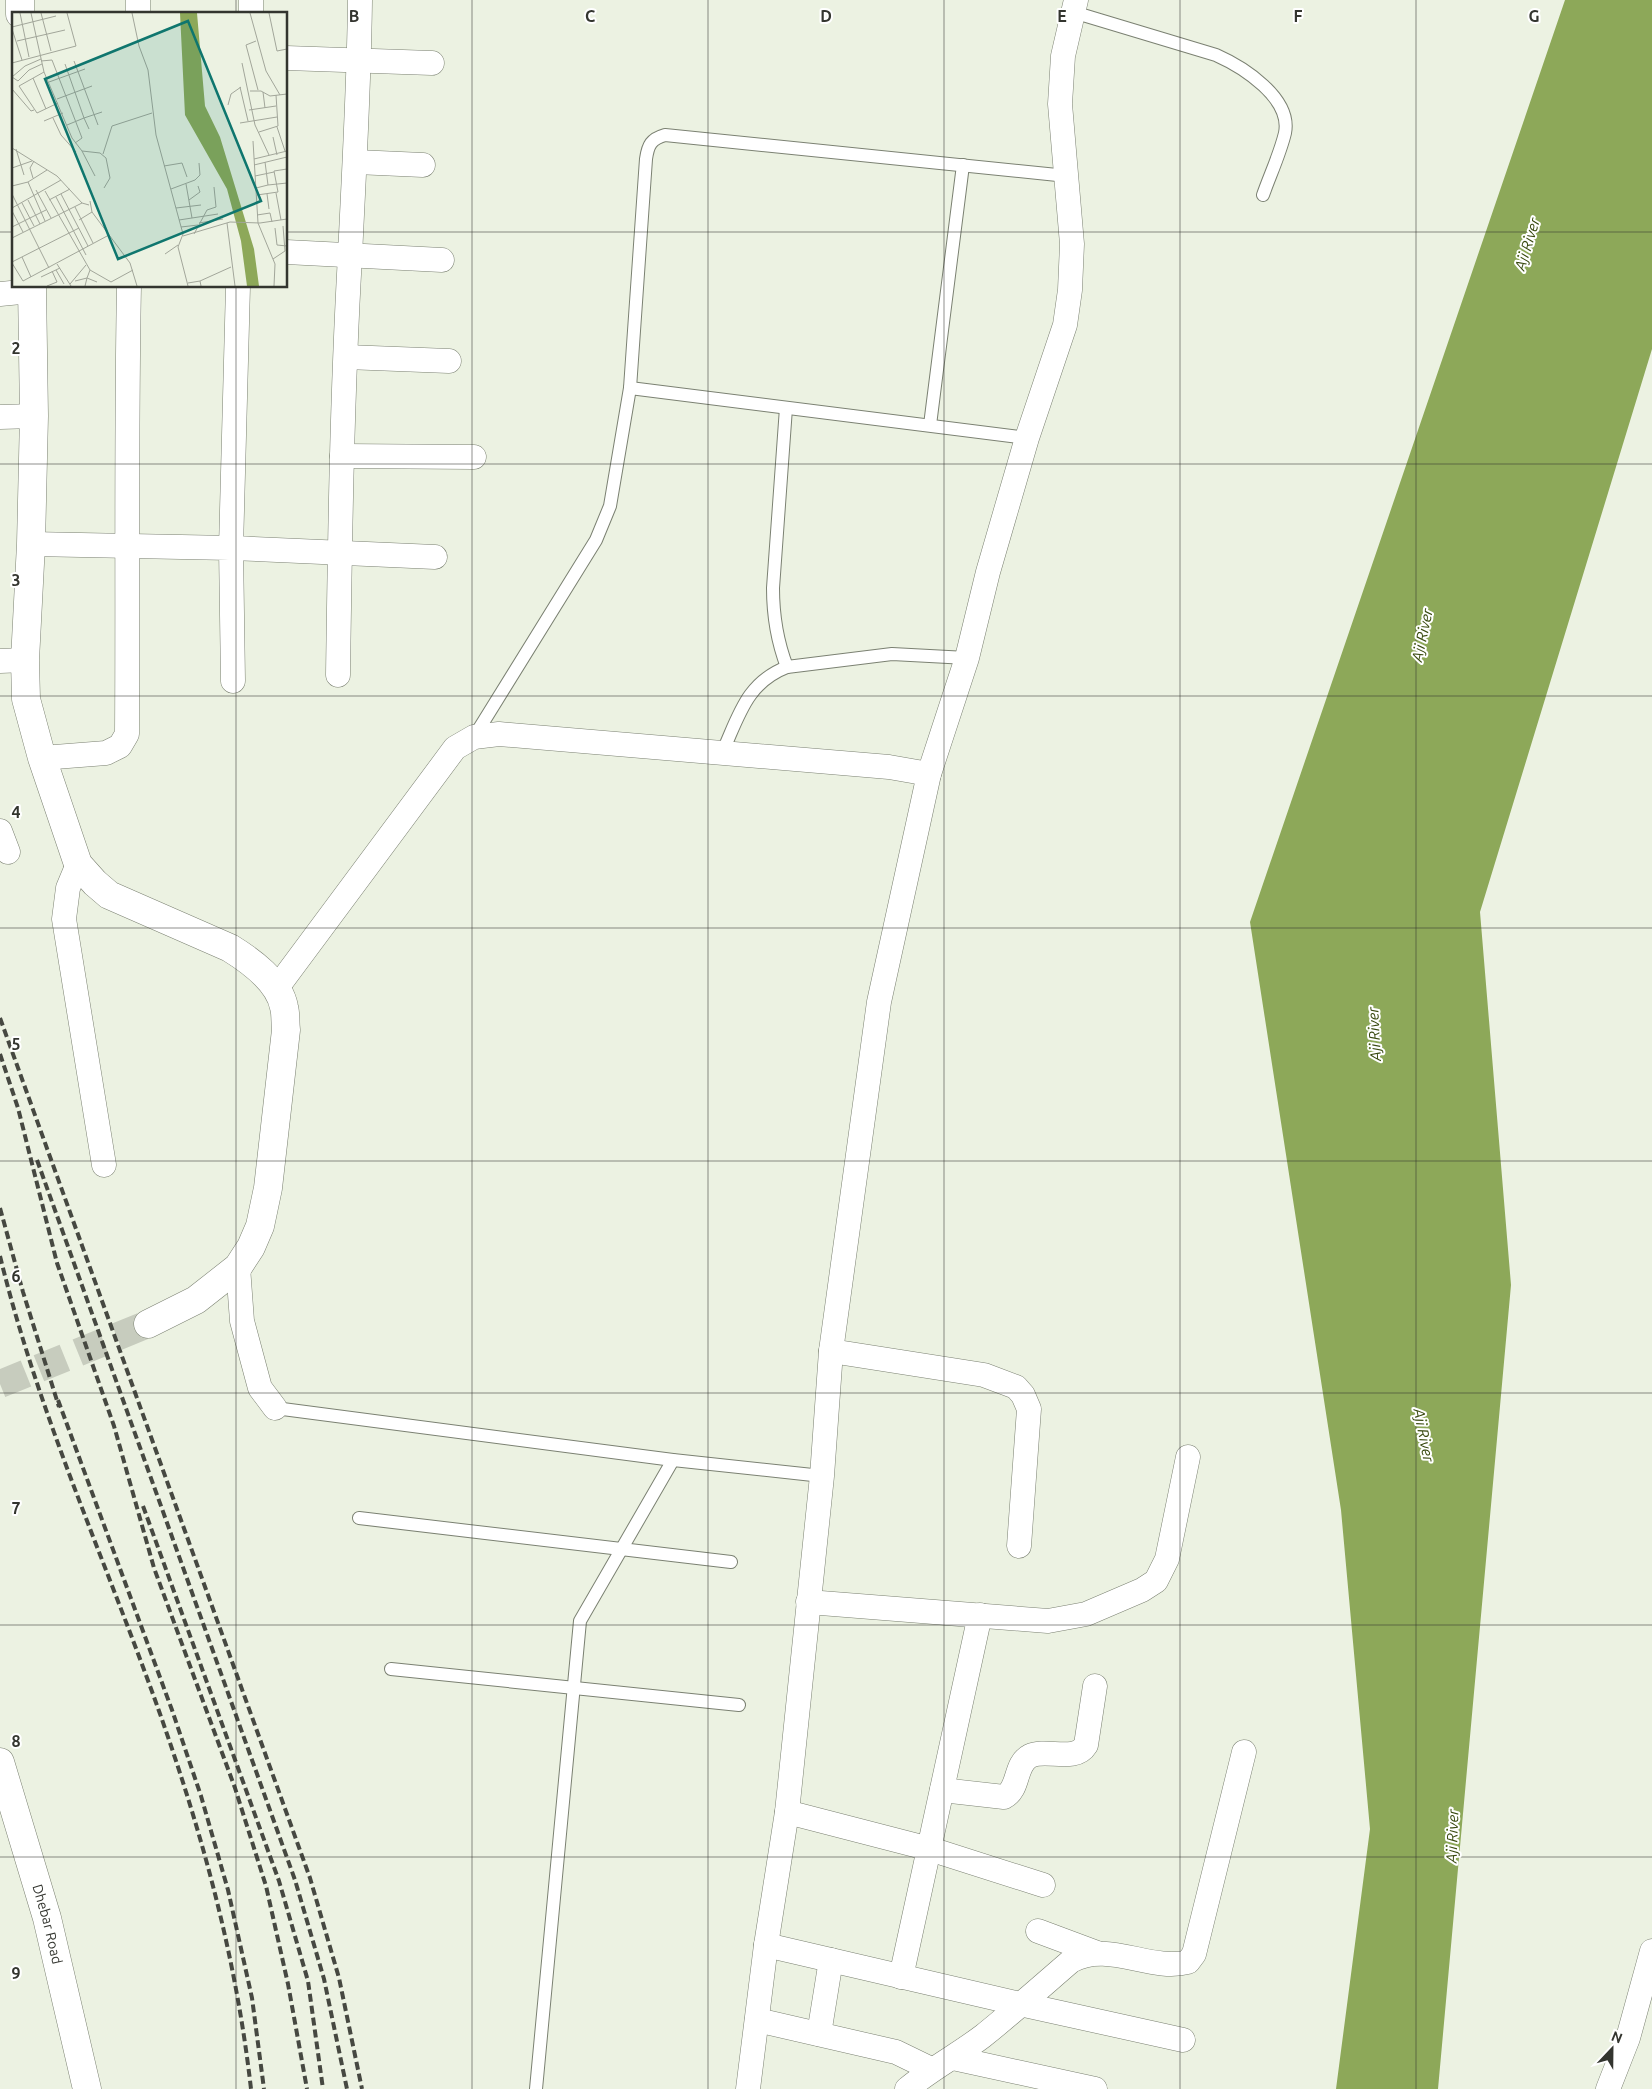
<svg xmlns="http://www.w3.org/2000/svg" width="1652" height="2089" font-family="Ubuntu,sans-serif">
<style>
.water{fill:#8da859}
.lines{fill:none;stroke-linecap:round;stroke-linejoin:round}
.tertiary-tunnel{stroke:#c7ccbe;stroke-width:28;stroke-dasharray:28 14;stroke-linecap:butt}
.service-casing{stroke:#7b8172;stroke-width:14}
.minor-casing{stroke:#7b8172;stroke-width:25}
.tertiary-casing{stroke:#7b8172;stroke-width:29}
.service{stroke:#fff;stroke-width:12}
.minor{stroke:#fff;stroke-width:24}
.tertiary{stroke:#fff;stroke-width:28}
.rail{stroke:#464841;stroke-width:4;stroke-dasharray:8 4;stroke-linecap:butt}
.grid{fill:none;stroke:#33352f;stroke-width:1;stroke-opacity:0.55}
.labels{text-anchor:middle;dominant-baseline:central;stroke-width:4;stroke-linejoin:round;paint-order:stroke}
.street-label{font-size:14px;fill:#33352f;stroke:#fff}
.water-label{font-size:15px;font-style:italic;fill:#38490f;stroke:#fff}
.inset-road{fill:none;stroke:#a2a69a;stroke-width:1}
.view{fill:#0f766e;fill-opacity:0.15;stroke:#0f766e;stroke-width:2.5}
.inset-edge{fill:none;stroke:#33352f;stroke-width:2.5}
.grid-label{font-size:16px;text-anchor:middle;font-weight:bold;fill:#33352f;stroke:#fff;stroke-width:4;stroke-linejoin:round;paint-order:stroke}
</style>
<rect width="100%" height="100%" fill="#ecf2e2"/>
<polygon class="water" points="1565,0 1652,0 1652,349 1480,912 1511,1285 1438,2089 1336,2089 1370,1829 1341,1510 1250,922"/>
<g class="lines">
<polyline class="tertiary-tunnel" points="0,1384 148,1324"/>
<defs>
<g id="service">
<path d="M 1073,12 L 1216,55 C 1243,67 1292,98 1285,133 C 1280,154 1270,175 1263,195"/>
<polyline points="630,388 1027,438"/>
<path d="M 786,408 L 773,588 C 773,616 777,641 787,667"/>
<polyline points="930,425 963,165"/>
<path d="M 474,737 L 596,540 L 610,506 L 630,388 L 646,159 C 648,145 651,139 665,135 L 1067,176"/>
<path d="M 722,753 C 739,716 746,683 787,667 L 892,654 L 967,658"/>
<polyline points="275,1408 673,1460 822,1476"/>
<polyline points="359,1518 731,1562"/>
<polyline points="391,1669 739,1705"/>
<polyline points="536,2089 580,1621 673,1460"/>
</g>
<g id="minor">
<polyline points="138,14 138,0"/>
<polyline points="251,14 251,0"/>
<polyline points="286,58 432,63"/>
<polyline points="356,162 423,165"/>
<polyline points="286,252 442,260"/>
<polyline points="238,286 231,548 435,557"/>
<polyline points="0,294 31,291"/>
<polyline points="346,357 449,361"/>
<polyline points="0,417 34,416"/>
<polyline points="342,456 474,457"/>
<polyline points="31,544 231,548 233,681"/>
<polyline points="0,661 25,660"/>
<path d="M 338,675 C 340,535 342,396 350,256 C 354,171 359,86 360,0"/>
<path d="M 42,758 L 106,753 L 120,746 L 127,734 C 128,585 126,436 129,286"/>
<polyline points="0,831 8,852"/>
<polyline points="78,864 68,888 64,919 104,1165"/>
<polyline points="276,989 455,748 474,737 499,734 889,767 929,774"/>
<polyline points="238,1267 242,1321 260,1388 275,1408"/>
<polyline points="831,1351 984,1375 1016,1387 1023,1395 1029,1409 1019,1546"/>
<polyline points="808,1602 1048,1621 1086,1614 1142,1590 1156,1581 1167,1559 1188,1457"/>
<path d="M 942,1790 L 1004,1797 C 1020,1789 1014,1764 1030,1756 C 1046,1748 1075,1763 1086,1745 L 1095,1686"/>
<polyline points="787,1812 930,1849 1043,1885"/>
<polyline points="1038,1931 1097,1953"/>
<polyline points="766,1945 1020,2004 1183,2040"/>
<polyline points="901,1977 980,1615"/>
<polyline points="757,2020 896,2052 931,2069"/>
<polyline points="819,2034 831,1960"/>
<polyline points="953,2058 1095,2089"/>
<polyline points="748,2089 766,1945 787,1812 822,1476 831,1351 879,1002 929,774 967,658 988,572 1027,438 1065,325 1070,290 1072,244 1060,104 1063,56 1076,0"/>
<path d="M 907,2089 C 931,2069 958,2055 983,2036 C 1013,2012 1042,1986 1071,1961 C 1108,1940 1150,1972 1188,1962 L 1194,1954 L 1244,1752"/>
<polyline points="1608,2089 1628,2038 1652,1951"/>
</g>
<g id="tertiary">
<polyline points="20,0 20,14"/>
<path d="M 32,286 L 34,416 L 31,544 L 25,660 L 26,699 L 42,758 L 78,864 L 95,883 L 109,895 L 230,948 C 251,961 279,981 284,1007 C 286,1014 285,1022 286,1030 L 268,1188 L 260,1226 L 251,1247 L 238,1267 L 196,1300 L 148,1324"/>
<path id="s1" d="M 0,1762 L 47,1918 L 87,2089"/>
</g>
</defs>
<use href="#service" class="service-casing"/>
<use href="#minor" class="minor-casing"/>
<use href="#tertiary" class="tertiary-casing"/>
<use href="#service" class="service"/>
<use href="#minor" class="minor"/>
<use href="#tertiary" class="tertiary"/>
<g class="rail">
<polyline points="0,1018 310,1878 339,1978 362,2089"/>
<polyline points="0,1054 18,1108 57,1263 114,1426 154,1568 235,1788 266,1886 288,1984 307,2089"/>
<polyline points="37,1160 295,1880 324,1979 347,2089"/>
<polyline points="0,1208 23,1292 59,1407"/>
<path d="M 0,1256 C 38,1413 105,1559 159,1711 C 203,1836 236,1957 251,2089"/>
<polyline points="58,1400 172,1710 201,1796 228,1890 252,1998 264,2089"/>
<polyline points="143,1506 279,1881 308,1981 323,2089"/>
</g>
</g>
<path class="grid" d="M 236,0 L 236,14M 472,0 L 472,2089M 708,0 L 708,2089M 944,0 L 944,2089M 1180,0 L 1180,2089M 1416,0 L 1416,2089M 0,232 L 14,232M 286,232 L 1652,232M 236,286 L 236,2089M 0,464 L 1652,464M 0,696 L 1652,696M 0,928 L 1652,928M 0,1161 L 1652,1161M 0,1393 L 1652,1393M 0,1625 L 1652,1625M 0,1857 L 1652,1857"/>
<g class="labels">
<g class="street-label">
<text stroke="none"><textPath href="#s1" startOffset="169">Dhebar Road</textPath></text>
</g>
<g class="water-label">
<text transform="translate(1527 244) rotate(-73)">Aji River</text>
<text transform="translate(1422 635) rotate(-78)">Aji River</text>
<text transform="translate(1374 1034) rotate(-93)">Aji River</text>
<text transform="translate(1424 1435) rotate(79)">Aji River</text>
<text transform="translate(1452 1836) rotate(-88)">Aji River</text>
</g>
</g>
<g transform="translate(12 12)">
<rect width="275" height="275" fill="#ecf2e2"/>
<path d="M 168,1 L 185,1 L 193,94 L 208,125 L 242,237 L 247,274 L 235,274 L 229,229 L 215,177 L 173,103 Z" fill="#8da859"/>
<path class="inset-road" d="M 8,1 L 17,45M 19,1 L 32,60 L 60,126 L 70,139 L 88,141 L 94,146 L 98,166 L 92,176M 29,1 L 39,39M 120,1 L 127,34 L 136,58 L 144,123 L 171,222 L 166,235 L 176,274M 238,1 L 254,59 L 268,83M 257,1 L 265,39 L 275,37M 0,15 L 44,4M 0,17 L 10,48M 5,29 L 53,18M 244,29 L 234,33 L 246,78M 29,49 L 40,48 L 70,126 L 63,131M 62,49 L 86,113M 0,51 L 64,34 L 55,1M 230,51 L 243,113 L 257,143M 53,52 L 72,106 L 90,100M 32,60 L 7,74 L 25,101 L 46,91M 0,65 L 6,69 L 17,58 L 30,52M 0,65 L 13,54 L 29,47M 21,66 L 34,97M 37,70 L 73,57M 228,75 L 236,109M 0,77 L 19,99 L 22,98M 238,79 L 249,79 L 258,84 L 275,82M 251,80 L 253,96M 45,87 L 80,74M 216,93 L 219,82 L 229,75M 237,98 L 264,94M 41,106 L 49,123 L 64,140M 32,109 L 51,101M 228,111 L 265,105M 55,113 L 72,106 L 77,117M 265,115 L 273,139M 247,120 L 266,114 L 264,83M 261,125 L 265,143M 241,129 L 246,211 L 263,252 L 262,274M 0,136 L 45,164 L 70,191 L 77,193M 4,137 L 12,163M 70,139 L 83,164M 91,142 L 100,114 L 140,101M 242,147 L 275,139M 242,153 L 275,145M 152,154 L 170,151 L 175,165M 0,156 L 20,149M 243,164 L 262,160M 21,166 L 18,156 L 22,149M 174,172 L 180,206M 256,173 L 275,171M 0,174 L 16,170M 244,176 L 256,173 L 253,150M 159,177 L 183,168 L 188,163 L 187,151M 24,178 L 39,206M 33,179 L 78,258 L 99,270 L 121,258M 264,181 L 269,208M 0,182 L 37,256M 49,182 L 76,234M 255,182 L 257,197M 245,183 L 266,180 L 262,159 L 275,157M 44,185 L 74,243M 16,188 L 28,212M 37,188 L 58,177M 177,188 L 188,180 L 186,174M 78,189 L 80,200 L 118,251 L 125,274M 10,191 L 22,214M 63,195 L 81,231M 0,196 L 49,168M 164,196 L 189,193M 0,199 L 11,220M 245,203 L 258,201 L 260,210M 67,208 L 80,200M 167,208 L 206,202M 33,209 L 16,170 L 35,158M 187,211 L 211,207M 215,211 L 223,274M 0,215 L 34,198M 169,215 L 186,213M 263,216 L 265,233 L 275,234M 182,222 L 195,198 L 204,195 L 202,175M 171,224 L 218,210 L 248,211 L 275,207M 0,226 L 70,191M 153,242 L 166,233M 10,245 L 19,265M 261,247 L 273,239 L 271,214M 0,250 L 67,216M 0,251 L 11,269 L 97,223M 45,252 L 59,274M 44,258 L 52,272M 78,258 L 75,266 L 85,270M 29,265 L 48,256M 63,269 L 75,266 L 73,274M 188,269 L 219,255M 176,271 L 188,269 L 189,274M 58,272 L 74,253M 35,274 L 45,270 L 40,259"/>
<path class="view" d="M 176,9 L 249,189 L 106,247 L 33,67 Z"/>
<rect width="275" height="275" class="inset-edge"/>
</g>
<g class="grid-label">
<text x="354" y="22">B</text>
<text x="590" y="22">C</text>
<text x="826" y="22">D</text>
<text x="1062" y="22">E</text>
<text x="1298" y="22">F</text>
<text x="1534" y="22">G</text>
<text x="16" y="354">2</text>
<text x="16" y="586">3</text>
<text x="16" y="818">4</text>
<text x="16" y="1050">5</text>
<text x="16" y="1282">6</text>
<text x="16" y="1514">7</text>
<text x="16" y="1747">8</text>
<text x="16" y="1979">9</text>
</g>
<g transform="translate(1612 2049) rotate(22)" stroke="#ffffff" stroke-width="4" paint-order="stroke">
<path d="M0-4L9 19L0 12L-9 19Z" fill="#33352f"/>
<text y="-8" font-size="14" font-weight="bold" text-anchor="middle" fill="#33352f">N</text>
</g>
</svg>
